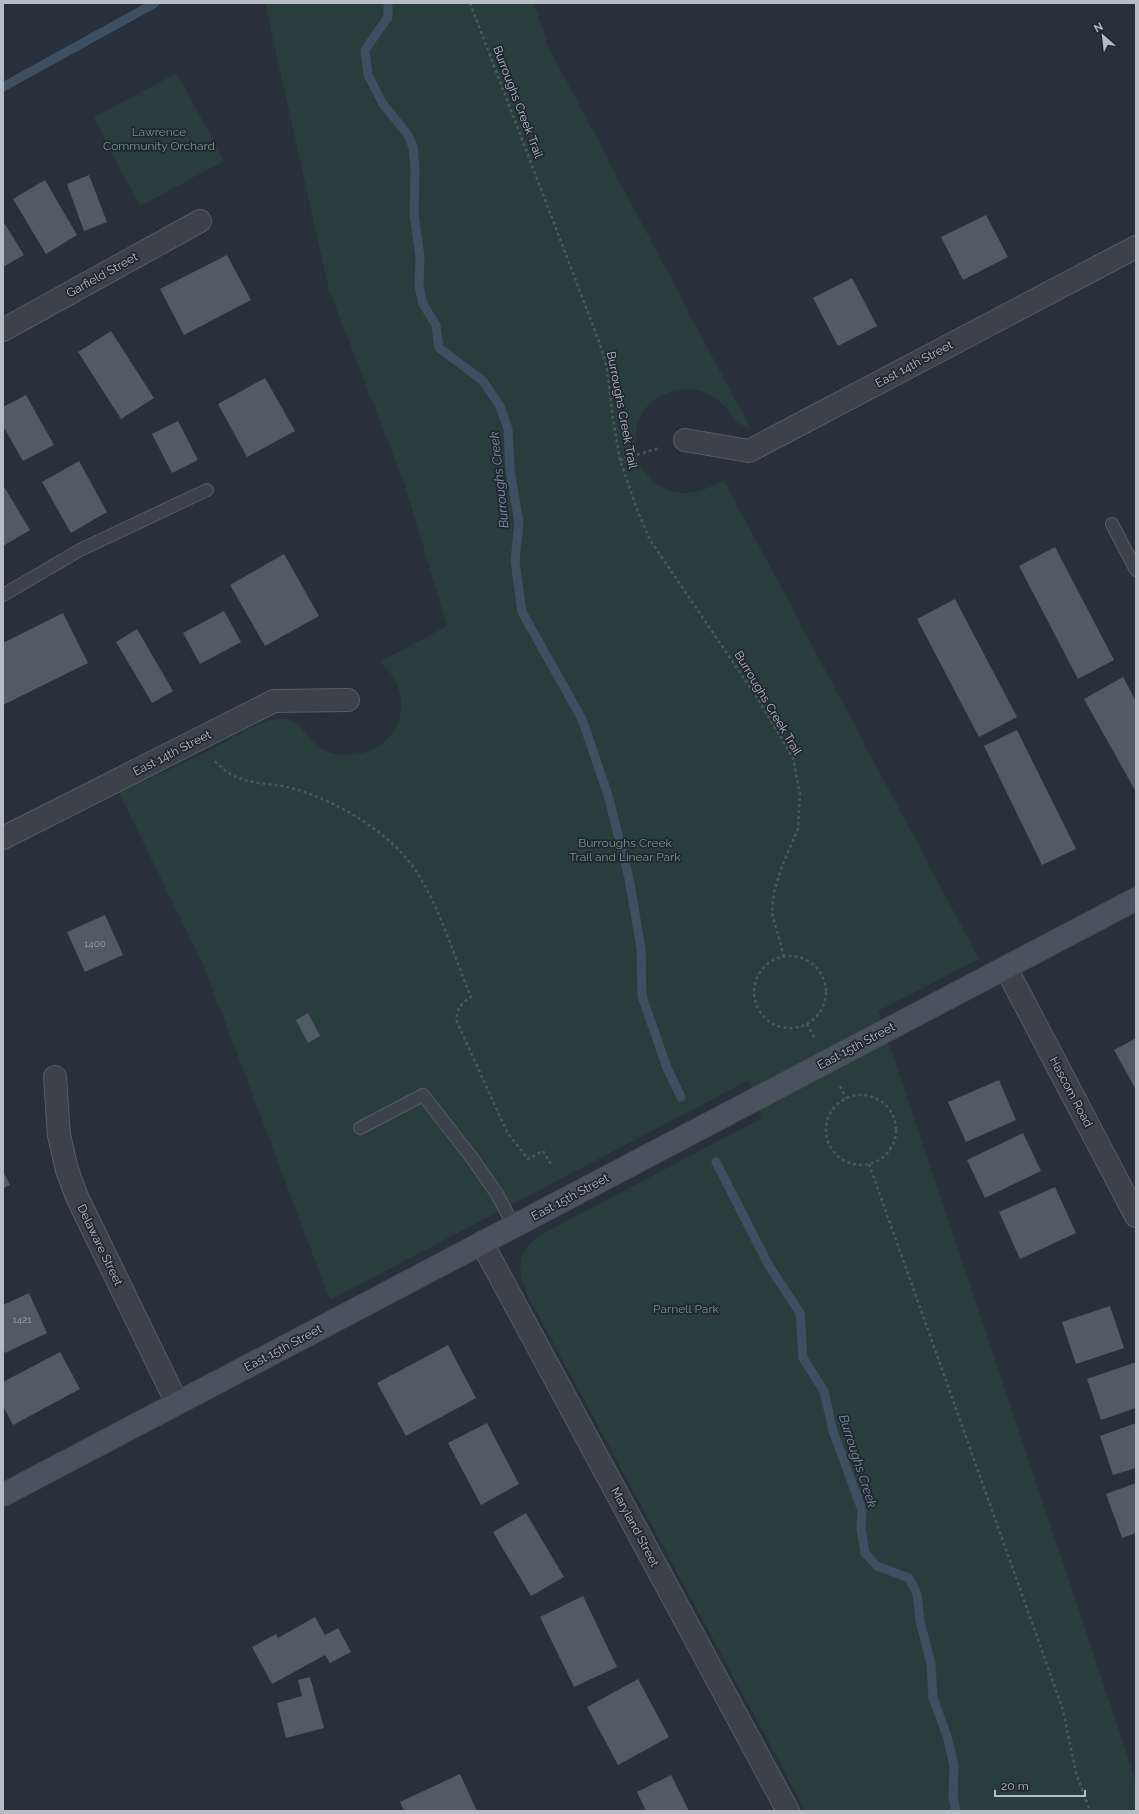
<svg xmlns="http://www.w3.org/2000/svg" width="1139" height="1814" font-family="Raleway,sans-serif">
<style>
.green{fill:#2a3d3d}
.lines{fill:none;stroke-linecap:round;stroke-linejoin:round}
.stream{stroke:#3f4f62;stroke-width:9}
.building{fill:#505b65}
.lane-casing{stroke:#565d66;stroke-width:14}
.street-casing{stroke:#565d66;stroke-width:24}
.secondary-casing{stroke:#444b54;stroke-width:24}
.path{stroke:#49595b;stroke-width:2.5;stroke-dasharray:3 3;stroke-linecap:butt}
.lane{stroke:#3b424b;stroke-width:12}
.street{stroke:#3b424b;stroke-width:22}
.secondary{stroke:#49525e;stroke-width:22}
.labels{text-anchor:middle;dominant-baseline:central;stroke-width:3.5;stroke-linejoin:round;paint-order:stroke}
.number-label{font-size:10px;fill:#9da4ae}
.street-label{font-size:12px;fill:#b7bdc6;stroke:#202730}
.park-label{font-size:12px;fill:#78997e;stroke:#202730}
.water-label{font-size:13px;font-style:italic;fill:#7b8fa6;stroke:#202730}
</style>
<rect width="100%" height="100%" fill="#27303b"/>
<g class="green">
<path d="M 265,3 L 534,3 L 548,46 L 750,428 C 736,424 736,420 727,409 C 719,399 705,390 691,389 C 683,388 674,390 667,393 C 616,412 630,492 684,493 C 699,493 711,487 724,480 L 979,959 L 878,1011 L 1136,1781 L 1136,1811 L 806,1811 L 527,1294 C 517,1267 516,1253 540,1235 L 762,1118 L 749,1080 L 330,1300 L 204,966 L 119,793 C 150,778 181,764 212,749 C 228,741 258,721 274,719 C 297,717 300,728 313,742 C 332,760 361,758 380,745 C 391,738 401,722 401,709 C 402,687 394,677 381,661 L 447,626 L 405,485 L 329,290 Z"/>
<polygon points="177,73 224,161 140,206 94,117"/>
</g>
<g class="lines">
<g class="stream">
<polyline points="388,3 388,17 365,50 368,75 383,104 408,135 413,147 415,169 414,214 420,257 419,286 423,304 436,325 439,348 482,380 500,406 508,429 510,470 519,522 515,561 522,612 582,719 608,795 629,878 641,949 642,996 667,1068 681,1097"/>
<polyline points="3,87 155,3"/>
<polyline points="716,1162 769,1266 800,1313 803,1358 824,1391 833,1431 862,1510 861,1528 865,1553 877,1566 909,1578 917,1594 920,1621 931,1664 933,1698 947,1736 954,1765 953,1798 956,1811"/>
</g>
</g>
<g class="building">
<polygon points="89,175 107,222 84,231 67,184"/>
<polygon points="45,180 77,235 46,254 13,199"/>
<polygon points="986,215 1008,257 963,280 941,237"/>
<polygon points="3,221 24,255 3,267"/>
<polygon points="227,255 251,300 184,335 160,289"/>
<polygon points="852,278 877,326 838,346 813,298"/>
<polygon points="111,331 154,398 121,419 78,352"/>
<polygon points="265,378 295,431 247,457 218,404"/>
<polygon points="26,395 54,445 23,461 3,426 3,407"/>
<polygon points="178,421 198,460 172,473 152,434"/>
<polygon points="79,461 107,512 71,533 42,482"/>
<polygon points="3,485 30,530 3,546"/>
<polygon points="1055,547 1114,660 1078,679 1019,566"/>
<polygon points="284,554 319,616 265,646 230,585"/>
<polygon points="955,599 1017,717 979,737 917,619"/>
<polygon points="224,611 241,642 200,664 183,633"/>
<polygon points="63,613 88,663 3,705 3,643"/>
<polygon points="137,629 173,691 152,703 116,642"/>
<polygon points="1123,677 1136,701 1136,792 1084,699"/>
<polygon points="1017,730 1076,849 1042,865 984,746"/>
<polygon points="105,915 123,955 85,972 67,932"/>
<polygon points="308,1013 320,1036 308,1043 296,1020"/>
<polygon points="1136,1038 1136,1090 1114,1050"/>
<polygon points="999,1080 1016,1120 966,1142 948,1102"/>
<polygon points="1023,1133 1041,1171 985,1198 967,1160"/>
<polygon points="3,1171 10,1185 3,1188"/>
<polygon points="1055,1187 1076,1233 1020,1259 999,1212"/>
<polygon points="29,1293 47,1333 5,1353 3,1348 3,1305"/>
<polygon points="1110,1306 1124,1348 1076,1364 1062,1322"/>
<polygon points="448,1345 476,1398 406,1436 377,1383"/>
<polygon points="60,1352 80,1389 13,1425 3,1406 3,1382"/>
<polygon points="1136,1362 1136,1408 1101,1420 1087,1379"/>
<polygon points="487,1423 519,1484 481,1505 448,1443"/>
<polygon points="1136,1423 1136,1468 1113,1475 1100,1436"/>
<polygon points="1136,1483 1136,1533 1122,1538 1106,1494"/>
<polygon points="526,1513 564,1577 531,1596 493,1532"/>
<polygon points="583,1596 617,1667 574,1687 540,1617"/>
<polygon points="315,1617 325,1635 338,1628 351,1652 330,1663 325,1655 272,1684 252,1647 276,1634 278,1638"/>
<polygon points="310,1677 324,1728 286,1738 277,1703 302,1696 298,1680"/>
<polygon points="638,1679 669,1737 618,1765 587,1707"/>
<polygon points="460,1774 477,1811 404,1811 400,1802"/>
<polygon points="671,1775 689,1811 646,1811 637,1792"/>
</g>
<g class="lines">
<defs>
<g id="lane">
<polyline points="1112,524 1136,570"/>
<polyline points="3,595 80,550 207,490"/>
<polyline points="360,1128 423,1095 472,1158 497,1194 514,1226"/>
</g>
<g id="street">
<polyline points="3,330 200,221"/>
<polyline points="685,440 749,451 1136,247"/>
<polyline points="3,838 274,701 348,700"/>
<polyline points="1006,968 1136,1216"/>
<polyline points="55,1077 59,1135 67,1170 77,1197 177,1403"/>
<polyline points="482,1243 788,1811"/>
</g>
<polyline id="secondary" points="3,1495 1136,899"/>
</defs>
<use href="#lane" class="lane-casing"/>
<use href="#street" class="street-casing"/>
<use href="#secondary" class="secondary-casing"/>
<g class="path">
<polyline points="470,3 600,344 607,368 613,419 620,460 638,512 650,540 758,699 793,758 800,794 798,829 782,866 774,892 772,913 784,957"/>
<polyline points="620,460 659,448"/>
<path d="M 215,761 C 239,788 263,780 295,789 C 339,802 393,834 418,874 C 441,911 454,956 471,997 C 460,1004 456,1010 457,1022 L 507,1132 L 528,1159 L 543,1151 L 552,1166"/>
<circle cx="790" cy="992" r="36"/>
<polyline points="807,1024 814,1037"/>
<polyline points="840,1086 846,1098"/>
<circle cx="861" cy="1130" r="35"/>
<polyline points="869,1164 1063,1710 1076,1773 1090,1811"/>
</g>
<use href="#lane" class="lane"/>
<use href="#street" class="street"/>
<use href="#secondary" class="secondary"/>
</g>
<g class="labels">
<g class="number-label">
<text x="95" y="943">1400</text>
<text x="22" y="1319">1421</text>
</g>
<g class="street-label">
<text transform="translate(518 102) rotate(69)">Burroughs Creek Trail</text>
<text transform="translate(102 275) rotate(-29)">Garfield Street</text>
<text transform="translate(914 364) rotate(-28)">East 14th Street</text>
<text transform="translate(622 410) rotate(79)">Burroughs Creek Trail</text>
<text transform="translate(768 703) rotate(59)">Burroughs Creek Trail</text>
<text transform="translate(172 753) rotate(-27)">East 14th Street</text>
<text transform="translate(856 1046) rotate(-28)">East 15th Street</text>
<text transform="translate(1071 1092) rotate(62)">Hascom Road</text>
<text transform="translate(570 1197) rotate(-28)">East 15th Street</text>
<text transform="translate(100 1245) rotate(64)">Delaware Street</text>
<text transform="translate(283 1348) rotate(-28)">East 15th Street</text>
<text transform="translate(635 1527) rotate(62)">Maryland Street</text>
</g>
<g class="park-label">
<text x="159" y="132">Lawrence<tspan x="159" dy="14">Community Orchard</tspan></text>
<text x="625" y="843">Burroughs Creek<tspan x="625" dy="14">Trail and Linear Park</tspan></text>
<text x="686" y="1309">Parnell Park</text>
</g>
<g class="water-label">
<text transform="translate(499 480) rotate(-96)">Burroughs Creek</text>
<text transform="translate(858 1461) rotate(72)">Burroughs Creek</text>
</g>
</g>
<rect width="1139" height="1814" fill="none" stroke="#b7bdc6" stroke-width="8"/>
<g transform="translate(1103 36) rotate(332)" stroke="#202730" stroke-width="3" paint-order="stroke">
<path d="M0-3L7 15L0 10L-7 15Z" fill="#b7bdc6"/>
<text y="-6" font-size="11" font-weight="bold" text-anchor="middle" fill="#b7bdc6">N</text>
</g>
<path d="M995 1790v6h90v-6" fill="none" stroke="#b7bdc6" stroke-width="2"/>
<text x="1001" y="1790" font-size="12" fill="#b7bdc6" stroke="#202730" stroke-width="3" paint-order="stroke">20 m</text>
</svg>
